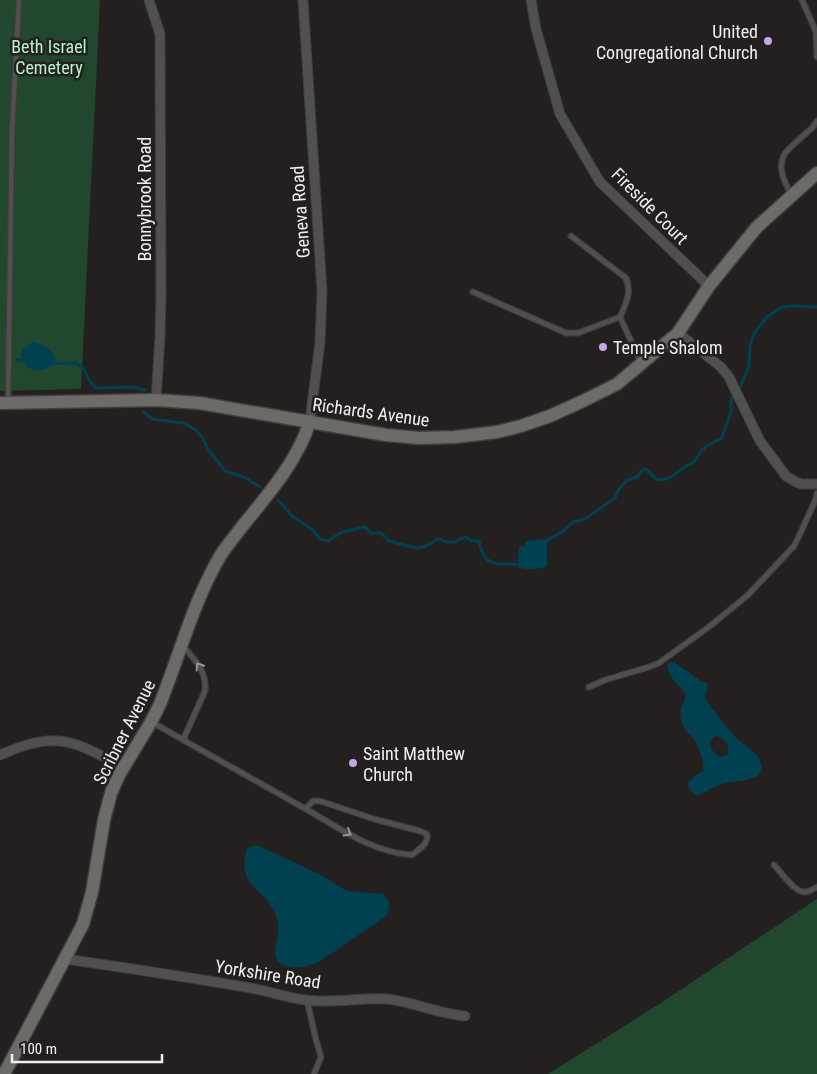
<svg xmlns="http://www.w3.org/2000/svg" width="817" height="1074" font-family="'Roboto Condensed',sans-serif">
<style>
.green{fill:#22472f}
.water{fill:#004151;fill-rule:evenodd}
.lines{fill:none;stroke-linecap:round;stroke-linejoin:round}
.stream{stroke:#004151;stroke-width:3}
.lane-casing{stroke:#413d3c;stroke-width:7}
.street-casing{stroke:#413d3c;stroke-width:11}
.secondary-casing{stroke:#413d3c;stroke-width:15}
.lane{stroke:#51504f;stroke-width:4.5}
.street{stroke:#51504f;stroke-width:9}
.secondary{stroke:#6c6b68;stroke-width:12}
.oneway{stroke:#999897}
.poi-dot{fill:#c8a5ee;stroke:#24201f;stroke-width:2}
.labels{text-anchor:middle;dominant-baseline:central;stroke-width:5;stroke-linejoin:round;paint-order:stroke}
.poi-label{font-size:18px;fill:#f2efee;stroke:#24201f;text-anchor:start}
.park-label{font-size:18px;fill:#b2f6c6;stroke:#24201f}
.street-label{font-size:18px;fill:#f2efee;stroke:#24201f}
</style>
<rect width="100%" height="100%" fill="#24201f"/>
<g class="green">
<polygon points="0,0 100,0 81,389 0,391"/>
<polygon points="817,899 817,1074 548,1074 661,1003"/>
</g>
<g class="water">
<path d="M 33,342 C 43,344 55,351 55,361 C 36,386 3,355 33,342 Z"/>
<path d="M 544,539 L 547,542 L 547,566 C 539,570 526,570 518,567 L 519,546 L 524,547 L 525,545 L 525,541 Z"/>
<path d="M 670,662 L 674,662 L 699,680 L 708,684 L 705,698 C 714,712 724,724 735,736 C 744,747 769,756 759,775 C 746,783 730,780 716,786 C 709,789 703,796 695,795 L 689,788 L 688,783 L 695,776 L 703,771 C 705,764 698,743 693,738 C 687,732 682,727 681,718 C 679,710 684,703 686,695 C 679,683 671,682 667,666 ZM 716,736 C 725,737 731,747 727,755 L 720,757 L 712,750 C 710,744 709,739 716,736 Z"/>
<path d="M 253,846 L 259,846 L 323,876 L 347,891 L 382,894 C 392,901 391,910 384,918 L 317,963 C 307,967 290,971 280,963 C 271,956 277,943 278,934 C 279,928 278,920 276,915 C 264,885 236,890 247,848 Z"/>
</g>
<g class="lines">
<g class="stream">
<polyline points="16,360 26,361"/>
<polyline points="49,364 77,363 84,369 89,380 96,388 132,387 145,390"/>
<polyline points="739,390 749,366 750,345 755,332 767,317 782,307 793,306 817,307"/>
<polyline points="144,412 152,419 183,423 196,430 202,437 209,451 225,471 244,477 260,487"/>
<path d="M 278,500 L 292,516 L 313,530 L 320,539 L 328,541 L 342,532 L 365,527 L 371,533 L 381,533 L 389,541 L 416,548 L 423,547 L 430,544 L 435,540 L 440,539 L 446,542 L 456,542 L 460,539 L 466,537 L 471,541 L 479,541 C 483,567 497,565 518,564 L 520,563"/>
<path d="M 544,542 L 562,532 L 573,522 L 585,519 L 615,498 L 619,489 L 627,480 L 637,477 L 640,472 L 645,469 C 651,471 651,476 656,479 C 669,483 678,470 688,465 C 688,465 694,462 695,461 C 697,459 698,454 701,451 C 706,445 714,442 721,439 L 731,412 L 731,403 L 732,397"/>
</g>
<defs>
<g id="lane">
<polyline points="802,0 816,32 817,57"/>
<path d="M 791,194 C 785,183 777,168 784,155 C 788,148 807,133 813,127 L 817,121"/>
<path d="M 571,236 L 626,278 C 632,294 626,303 620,317"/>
<polyline points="473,292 566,333 578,333 620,317 641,363"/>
<polyline points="8,402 12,131 19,0"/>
<path d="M 183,646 C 195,660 207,671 205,691 L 183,740"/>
<polyline points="589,687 605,680 649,667 659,663 710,626 748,595 794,546 799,536 815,501 817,493"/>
<path d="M 152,722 C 200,750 248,776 295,803 C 333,823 368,852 412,855 C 419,849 429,844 427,834 L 420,831 L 374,819 L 320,801 L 313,801 L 306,808"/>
<path d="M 774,865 C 781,872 795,893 805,892 C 809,892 813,889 817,887"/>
<polyline points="307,1000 316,1040 321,1057 314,1074"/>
</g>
<g id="street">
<polyline points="149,0 160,34 161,294 160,337 156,400"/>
<polyline points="303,0 322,291 320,342 310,421"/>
<polyline points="531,0 536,29 560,114 600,182 709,286"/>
<polyline points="678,333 721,367 729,377 760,441 786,476 796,482 801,484 817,484"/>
<path d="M 0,755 C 19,747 39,739 60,741 C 81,743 105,758 124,767"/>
<path d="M 65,959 C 127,968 189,977 250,988 C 269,991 287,998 306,1000 C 332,1004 360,997 386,999 C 412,1001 438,1014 465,1016"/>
</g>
<g id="secondary">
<polyline points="0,403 156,400 199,403 386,435 419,438 455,437 497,432 521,426 550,416 583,401 617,384 678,333 709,286 757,227 817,173"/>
<path d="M 4,1074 L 83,924 L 92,892 L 104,820 L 111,793 L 119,775 L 151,722 L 160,704 C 180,654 194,599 222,553 C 229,543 237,533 245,523 C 270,492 298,460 310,421"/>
</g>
</defs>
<use href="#lane" class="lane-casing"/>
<use href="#street" class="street-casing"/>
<use href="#secondary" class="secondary-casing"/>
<use href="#lane" class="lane"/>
<use href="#street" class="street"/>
<use href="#secondary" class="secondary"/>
</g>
<defs><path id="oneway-chevron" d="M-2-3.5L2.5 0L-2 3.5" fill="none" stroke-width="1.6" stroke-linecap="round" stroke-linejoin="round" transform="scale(1.25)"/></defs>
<g class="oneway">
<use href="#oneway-chevron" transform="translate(199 666) rotate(-122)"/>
<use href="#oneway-chevron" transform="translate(348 833) rotate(30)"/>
</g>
<g class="poi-dot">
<circle cx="768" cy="41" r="5"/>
<circle cx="603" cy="347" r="5"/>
<circle cx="353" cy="763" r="5"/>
</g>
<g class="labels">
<g class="poi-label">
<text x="758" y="31" text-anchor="end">United<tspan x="758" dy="21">Congregational Church</tspan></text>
<text x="613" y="347">Temple Shalom</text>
<text x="363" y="753">Saint Matthew<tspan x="363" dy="21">Church</tspan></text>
</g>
<g class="park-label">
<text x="49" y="46">Beth Israel<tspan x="49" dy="21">Cemetery</tspan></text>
</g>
<g class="street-label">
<text transform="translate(144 199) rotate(-90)">Bonnybrook Road</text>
<text transform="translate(650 206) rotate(45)">Fireside Court</text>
<text transform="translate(300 212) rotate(-94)">Geneva Road</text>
<text transform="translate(371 412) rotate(8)">Richards Avenue</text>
<text transform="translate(124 732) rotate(-63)">Scribner Avenue</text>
<text transform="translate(268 974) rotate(9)">Yorkshire Road</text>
</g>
</g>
<path d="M12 1054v8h150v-8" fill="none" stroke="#f2efee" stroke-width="2.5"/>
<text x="20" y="1054" font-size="15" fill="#f2efee" stroke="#24201f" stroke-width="4" paint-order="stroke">100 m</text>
</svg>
